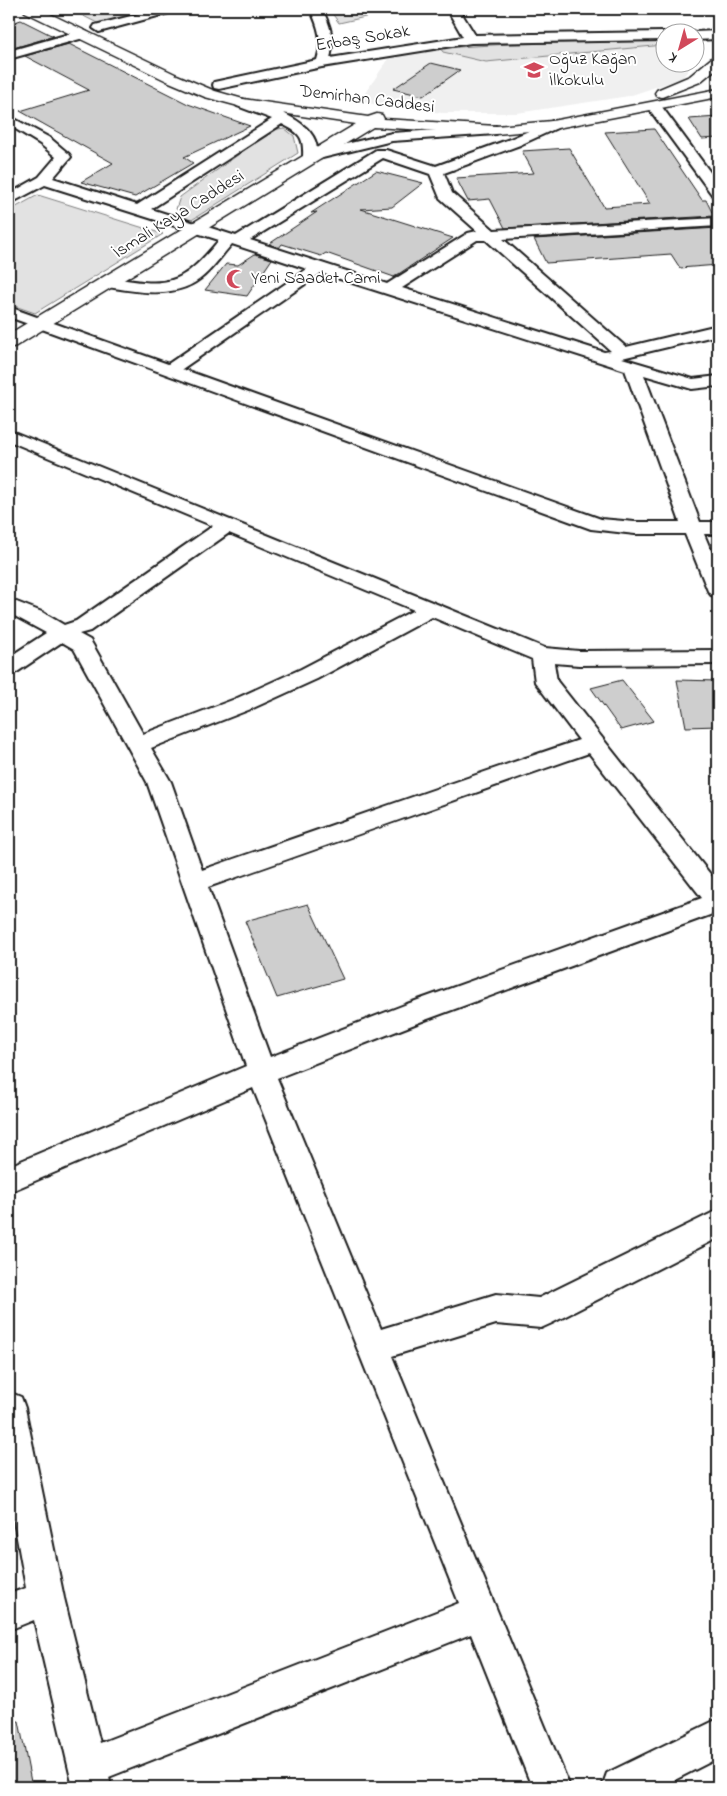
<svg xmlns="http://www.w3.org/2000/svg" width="727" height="1796" font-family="'Indie Flower',sans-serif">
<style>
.built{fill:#f0f0f0}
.green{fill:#e2e2e2;stroke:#7f7f7f}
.building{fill:#cecece;stroke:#1c1c1c}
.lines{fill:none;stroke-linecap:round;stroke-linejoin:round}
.street-casing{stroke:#1c1c1c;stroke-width:4}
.secondary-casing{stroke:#1c1c1c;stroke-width:3}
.street{fill:#fff;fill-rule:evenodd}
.secondary{fill:#fff;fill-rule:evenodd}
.labels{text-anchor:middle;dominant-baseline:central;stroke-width:4;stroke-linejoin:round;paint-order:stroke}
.far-street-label{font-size:18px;fill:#1c1c1c;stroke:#fff}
.far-poi-label{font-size:18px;fill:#1c1c1c;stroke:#fff;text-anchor:start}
</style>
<rect width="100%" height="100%" fill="#fff"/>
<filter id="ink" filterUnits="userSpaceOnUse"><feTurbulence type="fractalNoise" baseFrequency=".02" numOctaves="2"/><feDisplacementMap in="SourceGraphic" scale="10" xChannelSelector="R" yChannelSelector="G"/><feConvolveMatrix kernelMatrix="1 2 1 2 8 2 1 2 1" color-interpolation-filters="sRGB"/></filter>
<g filter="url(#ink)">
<polygon class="built" points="664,39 664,62 694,63 682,78 629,96 517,113 442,113 359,102 389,58 441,47 499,41"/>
<g class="green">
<polygon points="70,9 147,9 99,24"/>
<polygon points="329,9 384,9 383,13 339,23"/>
<polygon points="664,41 664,45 486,62 443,52 440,48 510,44"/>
<polygon points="284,128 294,136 298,153 190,221 176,209 180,197 272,130"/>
<polygon points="38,195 163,234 35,313 9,304 9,211"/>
</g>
<g class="building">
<polygon points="21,20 49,34 54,36 10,49 9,24"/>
<polygon points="69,44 188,104 250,126 184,157 193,163 135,197 81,182 113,163 20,111 89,90 25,56"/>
<polygon points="431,63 460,70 423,96 393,89"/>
<polygon points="718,117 718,138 702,139 689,119"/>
<polygon points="654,129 702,200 706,200 714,216 505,228 490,199 468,201 456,178 534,173 522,151 569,148 604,207 650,204 605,132"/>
<polygon points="376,171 423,183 392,207 361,209 453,238 394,277 326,253 321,256 282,244 279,248 269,244 317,212 311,213"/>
<polygon points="718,228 718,265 680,268 671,254 546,263 534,239"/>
<polygon points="255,254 272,259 247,296 205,290 226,264 238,265"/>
<polygon points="622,680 654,721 621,730 591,688"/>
<polygon points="677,680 718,681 718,726 686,727"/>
<polygon points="308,904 343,979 277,998 245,921"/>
<polygon points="19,1721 32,1787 9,1787 9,1722"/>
</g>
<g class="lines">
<defs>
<g id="street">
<polygon points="159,9 178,9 176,11 99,32 93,28 95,25"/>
<path d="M 310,9 L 322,9 C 330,25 335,39 330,58 L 463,37 L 447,9 L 459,9 L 475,35 L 664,32 L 664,40 L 471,43 L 322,67 L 219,89 L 214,88 L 213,85 L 214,82 L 317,60 C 323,41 319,27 310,9 Z"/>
<polygon points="83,30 89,34 87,37 9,59 9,51"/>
<polygon points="718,31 718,39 694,40 693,32"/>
<path d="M 242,99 C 266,105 318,121 317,151 L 392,133 L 496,126 L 503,130 L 496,134 L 392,141 L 310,161 L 303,157 C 304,137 300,133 282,124 L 151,209 L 236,236 L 376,150 L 386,150 L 436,166 L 510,139 L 552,121 L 557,122 L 559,125 L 557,128 L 520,145 L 444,173 L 452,193 L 494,230 L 718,218 L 718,226 L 503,239 L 626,347 L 718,325 L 718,335 L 622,358 L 693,379 L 718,376 L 718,386 L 692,389 L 644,375 L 700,522 L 718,522 L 718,534 L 704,534 L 718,567 L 718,597 L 711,595 L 708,591 L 685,534 L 635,534 L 591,529 L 9,317 L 9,307 L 168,364 L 307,269 L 232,244 C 221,256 212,270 200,279 C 174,299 137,292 108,287 L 102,285 L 100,282 L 102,279 L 108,277 C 168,287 179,288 219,240 L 45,185 L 9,204 L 9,194 L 39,177 L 56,157 L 40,144 L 9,125 L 9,116 L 50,138 L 69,154 L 71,157 L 53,178 L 137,205 L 272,119 L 237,106 L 235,103 ZM 383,158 L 430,174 L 440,198 L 477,231 L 468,233 L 387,284 L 250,240 ZM 477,240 L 486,240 L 611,351 L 604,352 L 402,288 ZM 321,273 L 625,370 L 680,522 L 635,522 L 601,519 L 182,369 Z"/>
<polygon points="654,102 659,103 718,183 718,197 713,196 647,106"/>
<path d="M 9,430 L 545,648 L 579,651 L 718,650 L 718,664 L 579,665 L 554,663 L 557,681 L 718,884 L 718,912 L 425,1020 L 277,1078 L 381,1329 L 496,1294 L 539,1298 L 718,1210 L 718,1238 L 552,1323 L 541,1328 L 496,1324 L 392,1356 L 570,1787 L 532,1787 L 471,1634 L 109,1777 L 111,1787 L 73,1787 L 34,1620 L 9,1630 L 9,1594 L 26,1588 L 9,1494 L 9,1392 L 21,1397 L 25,1408 L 64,1598 L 100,1743 L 459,1603 L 253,1088 L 9,1192 L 9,1166 L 246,1066 L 147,782 L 74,649 L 62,642 L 17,672 L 9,674 L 9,657 L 46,633 L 9,613 L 9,599 L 42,612 L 64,625 L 76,621 L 213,526 L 9,441 ZM 229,533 L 414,610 L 301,669 L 235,699 L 143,734 L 93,645 L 90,640 L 79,634 L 90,631 ZM 432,617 L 532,659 L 535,682 L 579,740 C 453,782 328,827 202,870 L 171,782 L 151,748 L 251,709 L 317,679 ZM 589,753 L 702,898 L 407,1004 L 270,1057 L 208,887 C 336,843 462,797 589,753 Z"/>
<polygon points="718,1719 718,1758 661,1787 602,1787 607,1773"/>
</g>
<g id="secondary">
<polygon points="24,9 40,9 177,75 215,91 243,99 368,117 377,114 382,115 384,119 496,126 552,121 718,89 718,97 552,129 496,134 373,127 16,346 9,348 9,334 356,124 242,107 205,97 167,81 25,12"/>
<polygon points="718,56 718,67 700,82 662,97 657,96 655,93 657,90 690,76 713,57"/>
</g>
</defs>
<use href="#street" class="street-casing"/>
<use href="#secondary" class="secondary-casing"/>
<use href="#street" class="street"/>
<use href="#secondary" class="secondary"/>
</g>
</g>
<defs>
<symbol id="school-bare" viewBox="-9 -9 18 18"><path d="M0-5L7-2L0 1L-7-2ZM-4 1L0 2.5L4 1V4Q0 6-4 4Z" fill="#d1495b" stroke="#fff" stroke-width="2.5" paint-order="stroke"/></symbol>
<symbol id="mosque-bare" viewBox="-9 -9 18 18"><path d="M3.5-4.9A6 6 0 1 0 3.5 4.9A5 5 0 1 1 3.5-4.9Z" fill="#d1495b" stroke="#fff" stroke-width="2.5" paint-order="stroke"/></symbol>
</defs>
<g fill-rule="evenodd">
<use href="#school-bare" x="520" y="56" width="28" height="28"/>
<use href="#mosque-bare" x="222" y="265" width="28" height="28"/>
</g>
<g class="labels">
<g class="far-street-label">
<text transform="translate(363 39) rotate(-9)">Erbaş Sokak</text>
<text transform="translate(367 100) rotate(7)">Demirhan Caddesi</text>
<text transform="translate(179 215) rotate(-32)">İsmali Kaya Caddesi</text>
</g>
<g class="far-poi-label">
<text x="549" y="60">Oğuz Kağan<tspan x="549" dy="21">İlkokulu</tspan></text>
<text x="251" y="279">Yeni Saadet Cami</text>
</g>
</g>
<rect width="727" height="1796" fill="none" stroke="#fff" stroke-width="30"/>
<rect x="15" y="15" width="697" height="1766" fill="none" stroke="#1c1c1c" stroke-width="2" filter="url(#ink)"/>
<g transform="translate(680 48) rotate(217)"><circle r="24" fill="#ffffff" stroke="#a4a4a4"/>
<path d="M0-4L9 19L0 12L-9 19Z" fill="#d1495b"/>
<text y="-8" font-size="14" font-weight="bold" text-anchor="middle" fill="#1c1c1c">K</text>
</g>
</svg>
